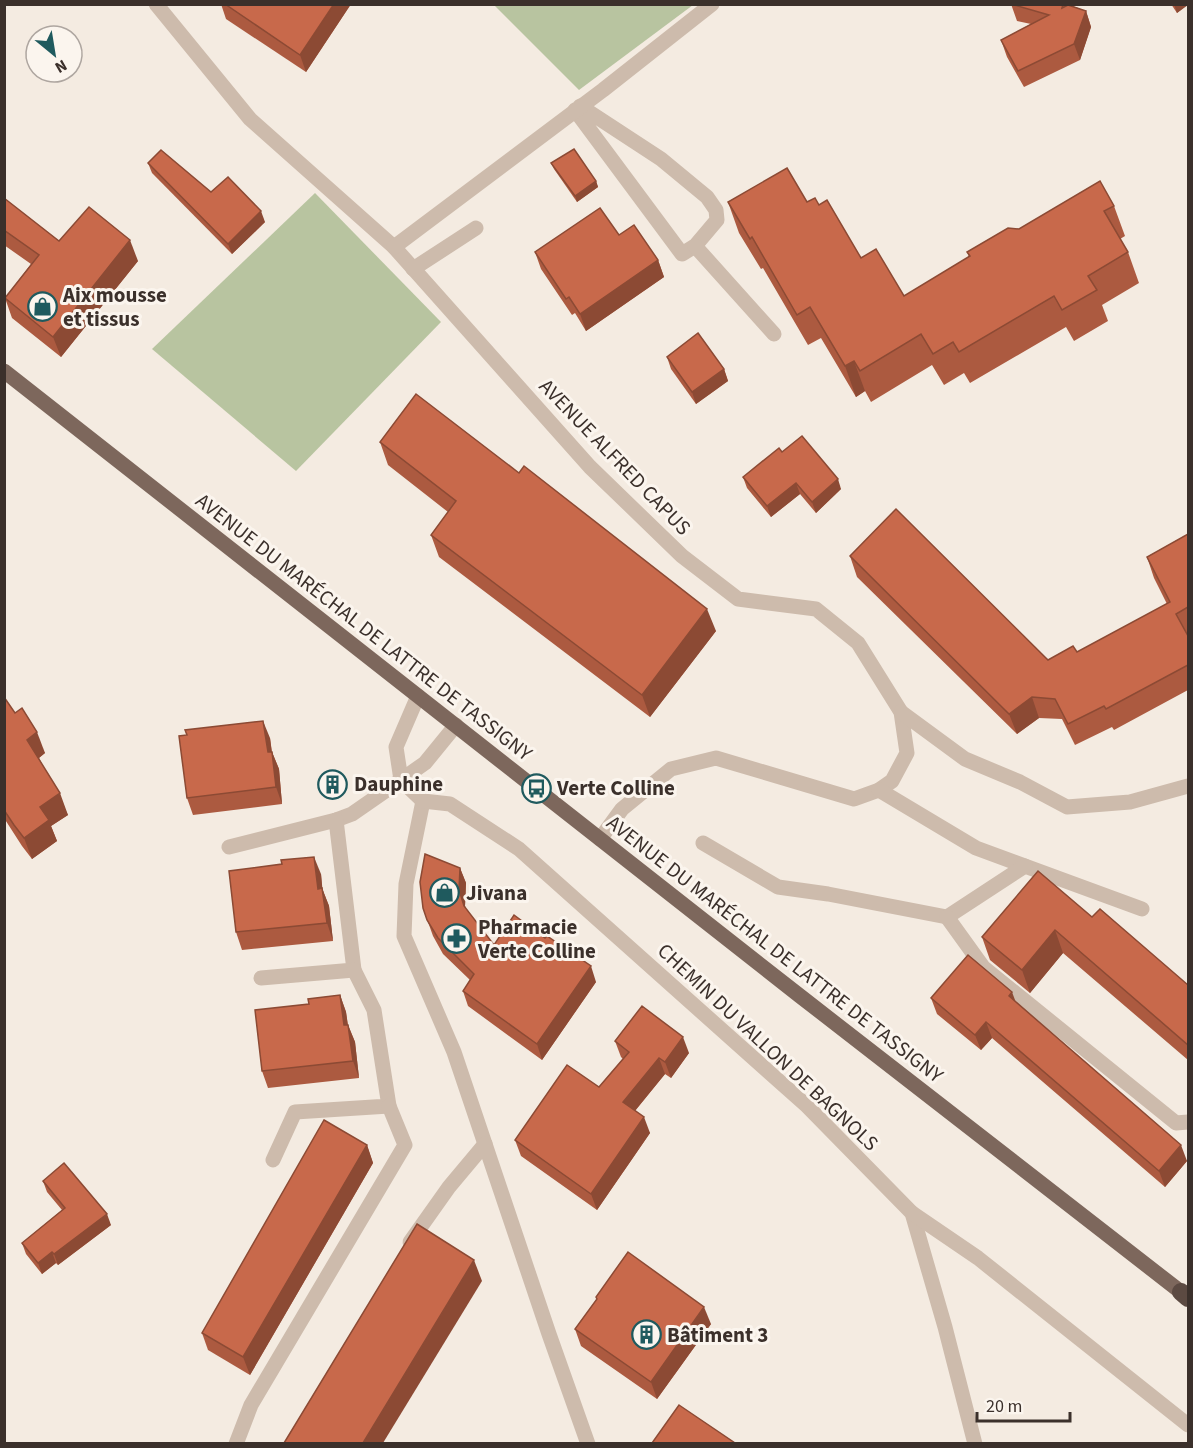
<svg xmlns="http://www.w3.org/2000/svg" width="1193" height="1448" font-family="'Source Sans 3',sans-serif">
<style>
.green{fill:#b8c4a0}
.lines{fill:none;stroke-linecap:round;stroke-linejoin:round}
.minor{stroke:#cdbbac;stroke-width:15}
.major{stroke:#7d675c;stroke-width:15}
.highway{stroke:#5c4a42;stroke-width:18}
.wall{fill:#ac5a40}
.shaded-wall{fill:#8c4a34}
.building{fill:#c8694b;stroke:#8c4a34;stroke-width:1.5}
.labels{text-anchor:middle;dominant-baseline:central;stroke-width:6;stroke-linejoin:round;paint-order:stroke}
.poi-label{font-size:21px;font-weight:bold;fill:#3b302b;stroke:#fbf5ee;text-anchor:start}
.street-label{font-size:21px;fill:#3b302b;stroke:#fbf5ee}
</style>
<rect width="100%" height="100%" fill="#f4ebe1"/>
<g class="green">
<polygon points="494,5 693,5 579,90"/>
<polygon points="315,193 441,322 296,471 152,349"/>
</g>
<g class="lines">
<g class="minor">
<polyline points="156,4 250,119 394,247 590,467 682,556 738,599 816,609 858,643 901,712 907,753 892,781 879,790 854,799 716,758 671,769 622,809 600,839"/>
<polyline points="575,110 682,254 695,246 717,220 716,210 707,197 661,159 580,106"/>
<polyline points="695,246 774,334"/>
<polyline points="394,247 603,90 712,4"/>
<polyline points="413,269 476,228"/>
<polyline points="418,696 396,747 401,780 425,763 456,725"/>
<polyline points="901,712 965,759 1020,782 1067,807 1130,802 1188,786"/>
<polyline points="879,790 976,848 1142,909"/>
<polyline points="423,801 406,884 404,936 454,1052 549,1334 588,1444"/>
<polyline points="703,843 778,887 828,894 947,917 1025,866"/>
<polyline points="229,847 336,820 352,814 401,780 423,801 450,804 519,849 807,1106 912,1213 945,1327 975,1444"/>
<polyline points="947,917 983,967 1176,1123 1188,1122"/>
<polyline points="261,978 354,970 336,820"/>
<polyline points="273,1160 295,1112 389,1106 374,1010 354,970"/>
<polyline points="912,1213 978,1258 1188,1425"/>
<polyline points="410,1242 449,1187 485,1144"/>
<polyline points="236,1444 251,1405 405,1145 389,1106"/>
</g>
<polyline class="major" points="4,371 800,996 1181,1292"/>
<polyline class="highway" points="1181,1292 1188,1298"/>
</g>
<g class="wall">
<polygon points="221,4 351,4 306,72 226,19"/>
<polygon points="1011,4 1073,4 1073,6 1086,11 1091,27 1080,60 1024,87 1007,57 1001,40 1031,24 1017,21"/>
<polygon points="1171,4 1188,4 1177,13"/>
<polygon points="148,163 211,192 265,222 232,254 152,173"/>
<polygon points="551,163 596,181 598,187 577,202 554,169"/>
<polygon points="4,198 59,241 138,261 61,357 12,318 5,298 31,264 4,245"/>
<polygon points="728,202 807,202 819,205 861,258 904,296 969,257 967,252 1019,229 1114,206 1125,236 1120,239 1128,252 1139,283 1102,305 1108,321 1074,341 1066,327 970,383 964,373 944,385 932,365 871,402 865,391 856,397 821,338 808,345 763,268 761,269 739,233"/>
<polygon points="619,235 658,260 664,277 586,331 575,313 572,315 541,269 535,252"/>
<polygon points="667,357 724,369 728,381 696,404 671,369"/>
<polygon points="380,442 716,631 650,717 439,557 431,535 448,512 388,465"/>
<polygon points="782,452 841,489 816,513 800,494 771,517 747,488 743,477"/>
<polygon points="1188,534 1188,632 1187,633 1188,636 1188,690 1114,730 1112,727 1075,745 1062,719 1039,718 1017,734 857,577 850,556 1048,660 1077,652 1167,604 1154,578 1147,557"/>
<polygon points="4,697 15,713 45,753 39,758 68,815 51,826 57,841 32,859 22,846 4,818"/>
<polygon points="270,738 272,752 279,769 282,804 193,815 187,798"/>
<polygon points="460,868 466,883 465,906 466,909 494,945 596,982 542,1060 468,1006 463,991 470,980 443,954 433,936 423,908"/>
<polygon points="321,874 322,888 329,906 333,941 242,950 236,932"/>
<polygon points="1092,917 1188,985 1188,1060 1063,953 1030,993 990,960 982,937"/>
<polygon points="340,995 346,1012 348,1025 355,1042 359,1078 268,1088 262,1071 309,1004"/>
<polygon points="931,998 1016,1002 1187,1161 1165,1187 992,1038 981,1050 937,1014"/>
<polygon points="615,1041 689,1053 671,1078 665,1074 635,1111 650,1133 597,1210 521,1156 515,1140 599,1087 623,1059 621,1057"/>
<polygon points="367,1145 373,1163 250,1375 208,1350 202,1333"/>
<polygon points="43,1181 111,1225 58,1265 56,1263 42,1274 26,1254 22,1243 62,1210 47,1192"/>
<polygon points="596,1297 711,1324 657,1399 581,1346 575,1329 597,1299"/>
</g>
<g class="shaded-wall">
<polygon points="334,4 351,4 306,72 300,55"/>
<polygon points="1174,4 1188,4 1188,5 1177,13"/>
<polygon points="1086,11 1091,27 1080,60 1074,44"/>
<polygon points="596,181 598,187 577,202 575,196"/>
<polygon points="261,211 265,222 232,254 228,244"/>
<polygon points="130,240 138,261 61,357 53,337"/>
<polygon points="658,260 664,277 586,331 580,314"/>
<polygon points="854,361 865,391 856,397 845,366"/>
<polygon points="724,369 728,381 696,404 692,392"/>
<polygon points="838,479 841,489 816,513 812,502"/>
<polygon points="796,483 800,494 771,517 767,506"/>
<polygon points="707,609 716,631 650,717 642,695"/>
<polygon points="1032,697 1039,718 1017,734 1009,714"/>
<polygon points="263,721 270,738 273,763 272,752 279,769 282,804 276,787 268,752"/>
<polygon points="37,732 45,753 35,761 27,740"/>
<polygon points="60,793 68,815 51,826 57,841 32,859 24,838 40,807"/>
<polygon points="314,857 321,874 324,906 318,889"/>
<polygon points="460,868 466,883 465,906 469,922 459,890"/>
<polygon points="322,888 329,906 333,941 327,923"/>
<polygon points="1055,930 1063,953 1030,993 1022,970"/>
<polygon points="591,966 596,982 542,1060 537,1044"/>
<polygon points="1012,992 1018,1008 1009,996"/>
<polygon points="340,995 346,1012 350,1042 344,1025"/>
<polygon points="986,1022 992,1038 981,1050 975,1035"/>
<polygon points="348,1025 355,1042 359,1078 353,1061"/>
<polygon points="683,1037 689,1053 671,1078 665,1062"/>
<polygon points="659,1058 665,1074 629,1118 623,1102"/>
<polygon points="644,1117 650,1133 597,1210 591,1194"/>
<polygon points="367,1145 373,1163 250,1375 243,1357"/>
<polygon points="1181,1145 1187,1161 1165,1187 1159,1171"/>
<polygon points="107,1214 111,1225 58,1265 54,1254"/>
<polygon points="52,1252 56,1263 42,1274 38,1263"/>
<polygon points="474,1260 482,1281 383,1443 363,1443"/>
<polygon points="704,1307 711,1324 657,1399 651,1382"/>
</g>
<g class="building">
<polygon points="225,4 334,4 300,55"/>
<polygon points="1011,4 1063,4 1062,8 1068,5 1086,11 1074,44 1018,71 1001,40 1049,15"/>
<polygon points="574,149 596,181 575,196 551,163"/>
<polygon points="161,150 211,192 228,177 261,211 228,244 148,163"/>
<polygon points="787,168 807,202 815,198 819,205 827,200 861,258 876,249 904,296 970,256 967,252 1008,228 1019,229 1100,181 1114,206 1104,211 1128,252 1088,276 1097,290 1062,310 1054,296 959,352 953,342 933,354 921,334 860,371 854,361 845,366 810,307 797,315 752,237 750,239 728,202"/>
<polygon points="4,198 59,241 89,207 130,240 53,337 5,298 39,255 4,230"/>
<polygon points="600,208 619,235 634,225 658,260 580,314 569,297 566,299 535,252"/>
<polygon points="698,333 724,369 692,392 667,357"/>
<polygon points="416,394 519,473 524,466 707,609 642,695 431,535 456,501 380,442"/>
<polygon points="802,436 838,479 812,502 796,483 767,506 743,477 779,448 782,452"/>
<polygon points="896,509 1048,660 1073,646 1077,652 1170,602 1147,557 1188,534 1188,607 1176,614 1188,636 1188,665 1106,709 1104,706 1068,724 1055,699 1032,697 1009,714 850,556"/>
<polygon points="4,697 15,713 22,708 37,732 27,740 60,793 40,807 49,820 24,838 14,825 4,810"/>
<polygon points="263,721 268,752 272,752 276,787 187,798 179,736 187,735 185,730"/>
<polygon points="425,854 460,868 459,890 464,906 494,945 514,915 545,938 547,936 591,966 537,1044 463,991 474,974 438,938 427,920 423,908 420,882"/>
<polygon points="314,857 318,889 322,888 327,923 236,932 229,871 282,864 281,860"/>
<polygon points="1038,871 1092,917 1100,909 1188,985 1188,1045 1055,930 1022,970 982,937"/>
<polygon points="968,955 1012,992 1009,996 1181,1145 1159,1171 986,1022 975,1035 931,998"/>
<polygon points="340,995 344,1025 348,1025 353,1061 262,1071 255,1010 309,1004 308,999"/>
<polygon points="642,1006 683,1037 665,1062 659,1058 623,1102 644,1117 591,1194 515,1140 567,1065 599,1087 629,1052 615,1041"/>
<polygon points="324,1120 367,1145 243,1357 202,1333"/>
<polygon points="64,1163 107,1214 54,1254 52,1252 38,1263 22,1243 65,1208 43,1181"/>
<polygon points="417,1224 474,1260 363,1443 284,1443"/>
<polygon points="628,1252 704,1307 651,1382 575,1329 597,1299 596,1297"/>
<polygon points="679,1405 735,1443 652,1443"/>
</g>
<defs>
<symbol id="shop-ring" viewBox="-11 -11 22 22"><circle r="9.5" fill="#fbf5ee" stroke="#1f5a5e" stroke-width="1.5"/><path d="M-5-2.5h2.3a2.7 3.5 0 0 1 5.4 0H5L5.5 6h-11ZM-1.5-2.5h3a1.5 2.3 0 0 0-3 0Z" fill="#1f5a5e"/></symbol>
<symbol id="building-ring" viewBox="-11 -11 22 22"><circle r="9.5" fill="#fbf5ee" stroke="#1f5a5e" stroke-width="1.5"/><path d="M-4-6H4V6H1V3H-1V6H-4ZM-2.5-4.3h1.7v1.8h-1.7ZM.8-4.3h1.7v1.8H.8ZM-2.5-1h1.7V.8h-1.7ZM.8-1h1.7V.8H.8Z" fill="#1f5a5e"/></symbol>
<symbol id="bus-ring" viewBox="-11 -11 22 22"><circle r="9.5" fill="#fbf5ee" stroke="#1f5a5e" stroke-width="1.5"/><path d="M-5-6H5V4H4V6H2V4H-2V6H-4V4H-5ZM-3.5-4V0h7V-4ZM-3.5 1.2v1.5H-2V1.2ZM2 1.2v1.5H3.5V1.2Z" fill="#1f5a5e"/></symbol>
<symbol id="pharmacy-ring" viewBox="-11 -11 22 22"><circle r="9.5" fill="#fbf5ee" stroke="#1f5a5e" stroke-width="1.5"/><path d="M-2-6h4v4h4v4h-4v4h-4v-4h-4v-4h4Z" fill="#1f5a5e"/></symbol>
</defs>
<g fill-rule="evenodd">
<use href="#shop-ring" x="26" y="290" width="33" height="33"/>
<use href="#building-ring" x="316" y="768" width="33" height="33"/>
<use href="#bus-ring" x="520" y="772" width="33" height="33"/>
<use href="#shop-ring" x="428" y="876" width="33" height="33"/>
<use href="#pharmacy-ring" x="440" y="922" width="33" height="33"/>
<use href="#building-ring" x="630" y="1318" width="33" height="33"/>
</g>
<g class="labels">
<g class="poi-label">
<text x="63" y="295">Aix mousse<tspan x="63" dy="24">et tissus</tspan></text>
<text x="354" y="784">Dauphine</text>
<text x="557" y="788">Verte Colline</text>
<text x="466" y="893">Jivana</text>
<text x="478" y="927">Pharmacie<tspan x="478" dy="24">Verte Colline</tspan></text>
<text x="667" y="1335">Bâtiment 3</text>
</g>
<g class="street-label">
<text transform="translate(615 457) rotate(46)">AVENUE ALFRED CAPUS</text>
<text transform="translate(364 627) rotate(38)">AVENUE DU MARÉCHAL DE LATTRE DE TASSIGNY</text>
<text transform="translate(775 949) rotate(38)">AVENUE DU MARÉCHAL DE LATTRE DE TASSIGNY</text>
<text transform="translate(768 1047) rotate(43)">CHEMIN DU VALLON DE BAGNOLS</text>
</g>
</g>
<rect width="1193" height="1448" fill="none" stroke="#3b302b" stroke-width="12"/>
<g transform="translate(54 54) rotate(150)"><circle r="28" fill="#fbf5ee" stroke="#aea6a0" stroke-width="1.5"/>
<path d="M0-4.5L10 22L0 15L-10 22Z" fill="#1f5a5e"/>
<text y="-9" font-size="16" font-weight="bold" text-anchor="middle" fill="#3b302b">N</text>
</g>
<path d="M977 1412v9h93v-9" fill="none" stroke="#3b302b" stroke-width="3"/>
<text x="986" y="1412" font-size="18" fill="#3b302b" stroke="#fbf5ee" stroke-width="4.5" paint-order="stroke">20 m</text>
</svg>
